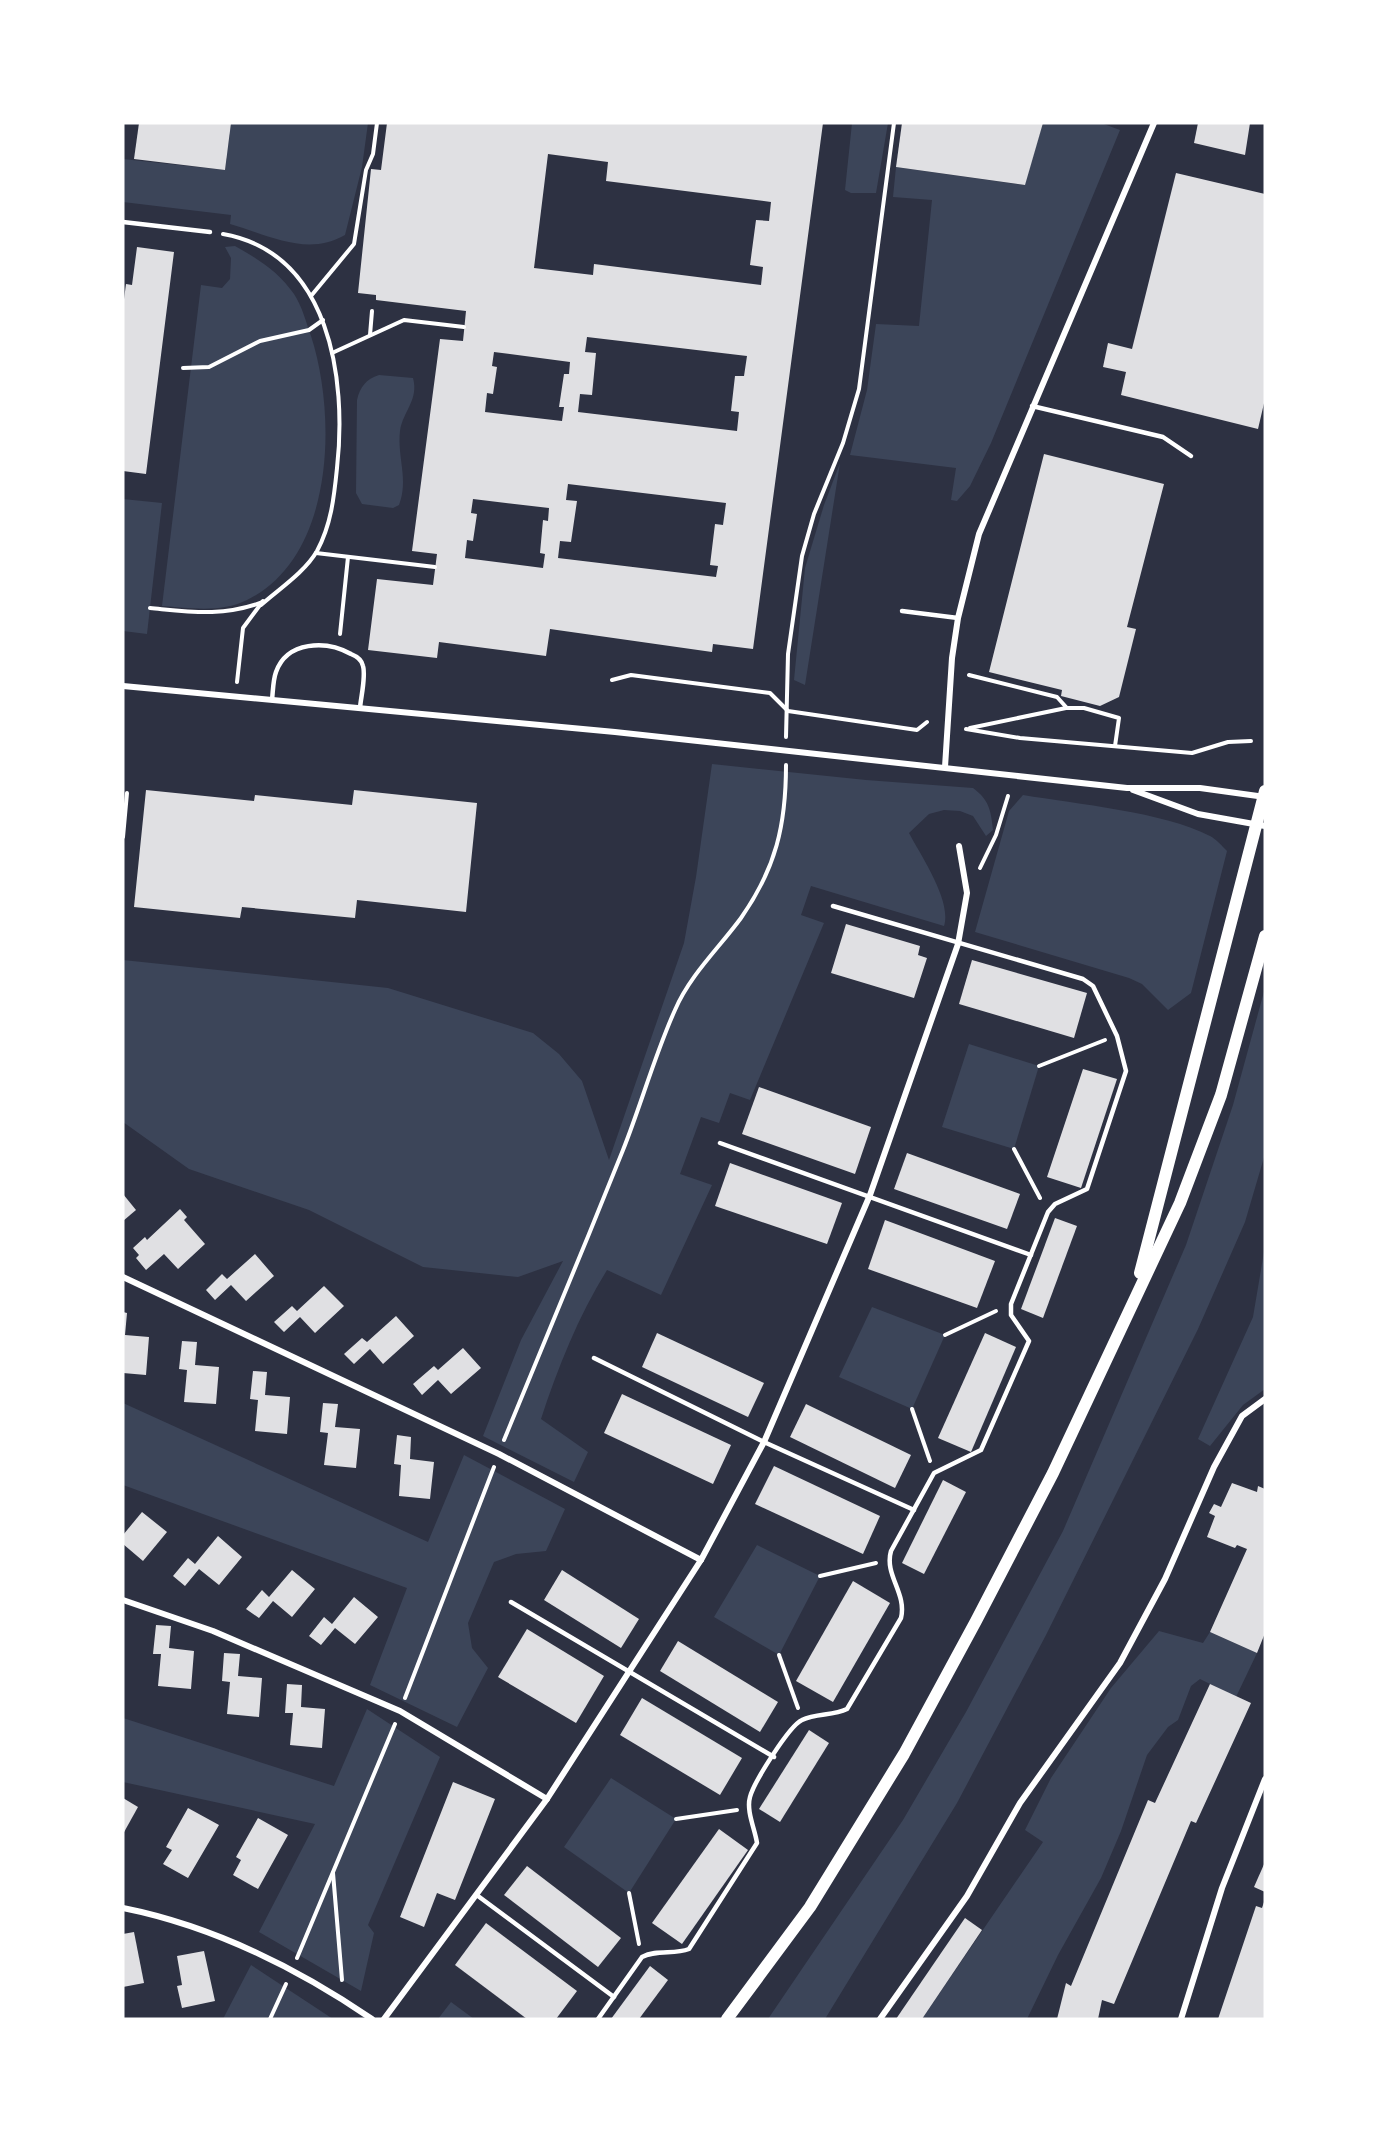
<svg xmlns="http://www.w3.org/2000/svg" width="1388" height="2142" font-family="'Noto Sans',sans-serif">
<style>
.green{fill:#3c4559}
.building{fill:#e0e0e3;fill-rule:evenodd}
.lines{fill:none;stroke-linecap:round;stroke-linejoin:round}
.path{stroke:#fff;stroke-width:4}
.service{stroke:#fff;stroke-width:4.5}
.minor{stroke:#fff;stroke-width:6}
.secondary{stroke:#fff;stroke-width:12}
</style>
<rect width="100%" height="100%" fill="#2d3142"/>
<g class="green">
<path d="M 231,123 L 368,123 L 362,167 L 345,235 C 307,257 269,235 230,224 L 231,215 L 123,202 L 123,159 L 225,170 Z"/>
<polygon points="852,123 888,123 876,193 851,193 845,190"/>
<polygon points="1043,123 1101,123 1120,130 991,443 970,486 957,501 951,500 956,468 850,455 867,390 876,324 919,326 932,200 893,197 896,167 1024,185"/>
<path d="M 235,246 C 258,259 278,271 294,294 C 302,306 306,322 311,336 C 337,416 335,557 247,600 C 221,613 190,608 162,606 L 201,285 L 222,288 L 230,279 L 231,258 L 225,247 Z"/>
<path d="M 379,375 L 413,378 C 419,400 403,411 400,431 C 397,457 409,480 399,505 L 393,508 L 362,504 L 356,493 L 357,400 C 360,387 366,379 379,375 Z"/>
<polygon points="840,463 805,685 794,680 805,568 824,505"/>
<polygon points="123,499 162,503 147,634 123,631"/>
<path d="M 712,764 L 866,780 L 973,788 C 989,800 991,810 993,830 L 986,836 L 973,816 L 960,811 L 944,810 L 929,814 L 909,833 C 921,856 952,901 944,926 L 811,886 L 801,915 L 824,923 L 750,1100 L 730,1093 L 719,1123 L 701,1117 L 680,1174 L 712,1185 L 661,1295 L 607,1270 C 578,1317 558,1367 541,1419 L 588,1452 L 574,1482 L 483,1436 L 521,1340 L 563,1261 L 518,1277 L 423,1267 L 309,1210 L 189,1169 L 123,1122 L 123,960 L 388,988 L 533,1033 L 559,1054 L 582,1081 L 609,1160 L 684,943 L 696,877 Z"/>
<path d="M 1023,795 C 1076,804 1164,812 1210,836 C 1216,839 1222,846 1227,851 L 1191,993 L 1168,1010 L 1142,984 L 1129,978 L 975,932 L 1009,811 Z"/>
<polygon points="1265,988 1265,1154 1245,1222 1198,1329 1046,1635 957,1803 825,2019 768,2019 903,1820 966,1712 1063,1531 1186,1245 1233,1105"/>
<polygon points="969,1044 1039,1066 1014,1149 942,1127"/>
<polygon points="1265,1246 1265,1389 1243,1405 1210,1446 1198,1439 1253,1317"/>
<polygon points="872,1307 945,1335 912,1409 839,1377"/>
<polygon points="123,1403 428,1542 464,1455 565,1509 546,1551 516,1554 494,1562 468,1623 472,1648 488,1668 457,1727 370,1685 407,1588 123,1485"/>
<polygon points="757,1545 820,1576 779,1655 714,1617"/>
<polygon points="1159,1631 1203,1643 1210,1632 1257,1653 1236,1697 1200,1679 1191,1686 1178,1720 1168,1727 1147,1755 1121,1831 1101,1878 1058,1955 1027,2019 922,2019 1043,1842 1025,1830 1051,1778 1111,1688"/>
<polygon points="367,1709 440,1757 368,1925 374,1933 361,1991 259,1932 315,1824 123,1782 123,1718 334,1786"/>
<polygon points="611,1778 676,1819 629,1893 564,1847"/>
<polygon points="251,1965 333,2019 223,2019"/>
<polygon points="451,2002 474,2019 438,2019"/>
</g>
<g class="building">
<polygon points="139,123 231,123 225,170 134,159"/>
<path d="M 387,123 L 823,123 L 753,649 L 713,644 L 712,652 L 550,629 L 546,656 L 439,642 L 437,658 L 368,650 L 377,579 L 433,585 L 437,554 L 412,551 L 440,339 L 463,341 L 466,311 L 376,300 L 376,295 L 358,293 L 371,169 L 381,170 ZM 548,154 L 608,162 L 606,181 L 771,202 L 769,221 L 756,220 L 750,265 L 763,267 L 761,285 L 594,264 L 593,275 L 534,268 ZM 587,337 L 747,356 L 744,376 L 735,376 L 731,411 L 739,412 L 737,431 L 578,412 L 580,394 L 592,395 L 596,353 L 585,352 ZM 494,352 L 570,362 L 569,374 L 564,374 L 559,407 L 564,407 L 562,421 L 485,412 L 487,393 L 493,394 L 497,367 L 492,366 ZM 568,484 L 726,503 L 723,525 L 715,524 L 710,565 L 718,566 L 716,577 L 558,558 L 560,541 L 571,542 L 577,501 L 566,500 ZM 473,499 L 549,508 L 548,521 L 543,520 L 540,553 L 545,554 L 543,568 L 465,558 L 467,540 L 473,541 L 477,514 L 471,513 Z"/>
<polygon points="902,123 1043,123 1025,185 896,167"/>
<polygon points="1198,123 1250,123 1245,155 1194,143"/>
<polygon points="1176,173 1265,194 1265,399 1258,429 1121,395 1126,372 1103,367 1108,343 1132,349"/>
<polygon points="137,247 174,252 146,474 123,471 123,307 126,284 132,285"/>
<polygon points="1044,454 1164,484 1127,627 1136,629 1119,697 1100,706 1061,696 1062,690 989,672"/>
<polygon points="146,790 254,801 255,795 352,805 354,790 477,803 466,912 357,900 355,918 242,907 240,918 134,907"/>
<polygon points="846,924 920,946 918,955 927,958 914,998 831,973"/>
<polygon points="972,960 1087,993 1074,1038 959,1004"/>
<polygon points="1083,1069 1117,1079 1081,1188 1047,1177"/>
<polygon points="759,1087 871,1127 855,1174 742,1134"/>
<polygon points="907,1153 1020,1194 1007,1229 894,1189"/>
<polygon points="730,1163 842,1203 827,1244 715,1206"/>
<polygon points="123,1194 136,1210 123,1221"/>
<polygon points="180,1209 187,1217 184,1220 205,1244 178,1269 164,1254 146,1270 136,1258 139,1255 133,1248 145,1237 147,1240"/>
<polygon points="1055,1218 1077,1226 1043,1318 1021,1309"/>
<polygon points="885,1220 995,1261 977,1308 868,1269"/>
<polygon points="255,1254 274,1276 246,1301 231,1285 215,1300 206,1290 222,1274 227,1279"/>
<polygon points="324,1286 344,1306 315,1333 300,1317 284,1332 274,1322 292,1306 297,1311"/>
<polygon points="123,1312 127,1313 125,1335 149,1337 146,1375 123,1373"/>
<polygon points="396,1316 414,1336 383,1364 370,1349 354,1364 344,1354 362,1338 367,1342"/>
<polygon points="657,1333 764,1383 748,1417 642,1367"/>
<polygon points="985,1333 1016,1347 971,1452 938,1438"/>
<polygon points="182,1341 197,1342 195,1365 219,1367 216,1404 184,1402 187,1370 179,1369"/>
<polygon points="463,1348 481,1368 451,1394 438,1380 422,1395 413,1384 434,1366 438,1370"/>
<polygon points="253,1371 267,1372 265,1395 290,1397 287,1434 255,1431 258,1400 250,1399"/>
<polygon points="622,1394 731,1445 713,1484 604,1433"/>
<polygon points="323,1403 338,1404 335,1427 360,1429 356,1468 324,1465 328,1433 320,1432"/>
<polygon points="806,1404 911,1455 895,1488 790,1437"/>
<polygon points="397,1435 411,1437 410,1459 434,1462 430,1499 399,1496 401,1465 394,1464"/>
<polygon points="774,1466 880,1516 863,1554 755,1504"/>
<polygon points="943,1480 966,1492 924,1574 902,1563"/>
<polygon points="1232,1483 1257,1492 1258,1486 1265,1489 1265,1633 1257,1653 1210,1632 1247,1549 1237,1545 1235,1548 1207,1537 1215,1516 1209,1513 1214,1504 1221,1507"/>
<polygon points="142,1512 167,1532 143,1561 123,1544 123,1535"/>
<polygon points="218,1536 242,1557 219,1585 199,1569 185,1586 173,1576 188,1558 195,1564"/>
<polygon points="292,1570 315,1589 292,1617 273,1601 259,1618 246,1609 262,1590 269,1597"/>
<polygon points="562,1570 639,1619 621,1648 544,1600"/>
<polygon points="853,1581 890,1603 833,1702 796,1681"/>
<polygon points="354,1597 378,1617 355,1644 335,1628 321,1645 309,1636 324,1617 332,1624"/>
<polygon points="156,1625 171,1626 169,1648 194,1651 191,1689 158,1686 161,1654 153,1654"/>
<polygon points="527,1629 604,1676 576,1723 498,1677"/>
<polygon points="678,1641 778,1702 760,1732 660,1671"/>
<polygon points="224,1653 240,1654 238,1676 262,1678 259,1717 227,1714 230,1682 222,1681"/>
<polygon points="287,1684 302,1685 301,1707 325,1709 322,1748 290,1745 293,1713 285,1713"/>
<polygon points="1210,1684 1251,1703 1196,1823 1191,1821 1114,2004 1102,2000 1098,2019 1057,2019 1066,1983 1071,1986 1148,1800 1155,1803"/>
<polygon points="642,1698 742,1758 720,1795 620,1735"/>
<polygon points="809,1730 829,1743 780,1822 759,1809"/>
<polygon points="453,1782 495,1799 455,1900 437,1893 424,1927 400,1917"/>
<polygon points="123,1798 138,1807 123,1834"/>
<polygon points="188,1808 219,1825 188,1878 163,1864 172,1850 166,1847"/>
<polygon points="258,1818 288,1835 258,1889 233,1875 241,1860 236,1857"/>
<polygon points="719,1829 748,1850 682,1944 652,1923"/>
<polygon points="1265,1862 1265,1892 1254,1887"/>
<polygon points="527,1866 621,1938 598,1967 504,1895"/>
<polygon points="1265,1899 1265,2019 1218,2019 1256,1906 1262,1908"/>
<polygon points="965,1918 982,1930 922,2019 896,2019"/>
<polygon points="486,1923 577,1991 556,2019 527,2019 455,1965"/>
<polygon points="134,1932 144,1983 123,1987 123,1934"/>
<polygon points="204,1951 215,2001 182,2008 177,1986 182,1985 177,1956"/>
<polygon points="650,1966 668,1980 639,2019 611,2019"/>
</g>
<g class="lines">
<g class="path">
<path d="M 223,234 C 330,253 347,379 337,468 C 334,498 331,525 317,551 C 305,572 279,589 261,605 L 263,601 L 243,628 L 237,682"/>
<polyline points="311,296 354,244 366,170 373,154 377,123"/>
<polyline points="370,335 372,311"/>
<polyline points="332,353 404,320 464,327"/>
<polyline points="183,368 209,367 260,341 309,330 323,320"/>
<polyline points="316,553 435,567"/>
<path d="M 150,608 C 192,612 222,617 263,602"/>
<polyline points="340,634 348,557"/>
<polyline points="969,675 1057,697 1066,707"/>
<polyline points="612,680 631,675 770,693 788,711 917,730 927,722"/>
<polyline points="970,728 1066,708 1084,708 1119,718 1115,746"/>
<polyline points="966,729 1020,738 1192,753 1228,742 1251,741"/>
<polyline points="786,737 788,654 802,556 814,514 843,443 859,389 894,123"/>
<polyline points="123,837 127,793"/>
<polyline points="980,868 996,835 1008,796"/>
<polyline points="1039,1066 1105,1040"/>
<polyline points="1014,1149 1040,1198"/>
<polyline points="945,1335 996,1311"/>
<polyline points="912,1409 930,1461"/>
<path d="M 504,1440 C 544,1344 584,1247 623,1150 C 641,1105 655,1054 675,1010 C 690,975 719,948 741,918 C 776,868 786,825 786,765"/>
<polyline points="820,1576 876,1563"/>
<polyline points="779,1655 798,1708"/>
<polyline points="405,1698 494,1467"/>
<polyline points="676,1819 737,1810"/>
<polyline points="333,1873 342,1980"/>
<polyline points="629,1893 639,1944"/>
<polyline points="297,1958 395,1724"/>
<polyline points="270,2019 286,1984"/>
</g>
<g class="service">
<polyline points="123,222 210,232"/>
<polyline points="1032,406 1163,437 1191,456"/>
<polyline points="902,611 958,618"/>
<path d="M 272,700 C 273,691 273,680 276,672 C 287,641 326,640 351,654 C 356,656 362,660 363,666 C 366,677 361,696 360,708"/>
<polyline points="720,1143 1031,1255"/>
<polyline points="594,1358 764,1442 914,1510"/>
<polyline points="511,1602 774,1757"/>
<polyline points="478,1896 614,1997"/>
<path d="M 598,2019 L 642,1957 C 657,1949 674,1955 689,1949 L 757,1843 C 755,1829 746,1811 750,1797 C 754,1782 789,1726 802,1720 C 816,1713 833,1716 847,1709 L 901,1618 C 907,1593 884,1575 891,1551 L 934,1473 L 981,1450 L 1029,1341 L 1011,1315 L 1011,1304 L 1048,1212 L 1055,1204 L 1087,1189 L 1126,1071 L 1117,1036 L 1093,986 L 1083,979 L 833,906"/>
</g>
<g class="minor">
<polyline points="123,686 615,732 1127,788 1200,788 1265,797"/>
<polyline points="945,767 952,658 958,618 979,534 1154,123"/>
<polyline points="1133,790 1198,814 1265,826"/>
<polyline points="123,1277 499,1454 701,1560"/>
<polyline points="123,1600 213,1631 400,1711 547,1799"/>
<path d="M 123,1908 C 213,1926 297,1968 372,2019"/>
<polyline points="384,2019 547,1799 701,1560 764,1442 870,1195 958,944 967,893 959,846"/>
<polyline points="880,2019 967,1896 1020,1803 1120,1663 1165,1579 1214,1467 1242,1416 1265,1399"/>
<polyline points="1181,2019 1222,1888 1265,1779"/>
</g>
<g class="secondary">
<polyline points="1140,1273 1265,791"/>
<polyline points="727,2019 810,1907 904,1754 976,1621 1053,1473 1180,1203 1221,1095 1265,936"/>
</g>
</g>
<rect width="1388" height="2142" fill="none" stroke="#ffffff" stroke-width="249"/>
</svg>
